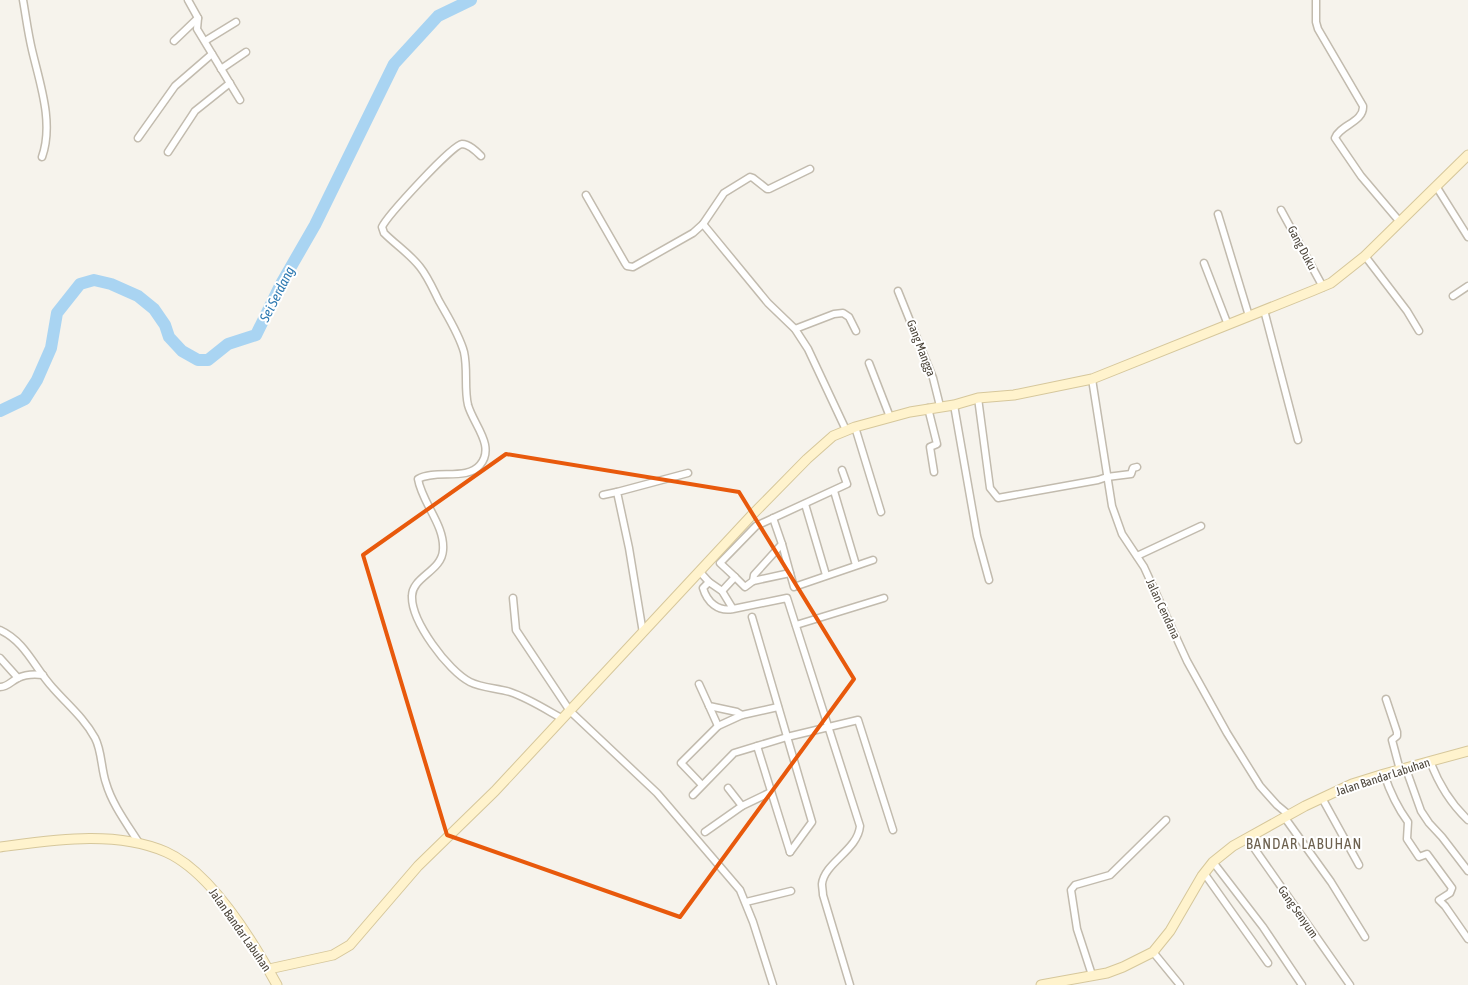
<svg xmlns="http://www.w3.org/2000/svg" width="1468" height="985" font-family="'Asap Condensed',sans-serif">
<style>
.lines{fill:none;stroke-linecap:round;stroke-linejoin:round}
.river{stroke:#a9d4f2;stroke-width:12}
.street-casing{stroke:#c2bbae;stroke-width:9}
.secondary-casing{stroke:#d6c79b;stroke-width:11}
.street{stroke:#fff;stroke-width:6}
.secondary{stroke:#fff3cd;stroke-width:9}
.marked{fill:none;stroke:#e8590c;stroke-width:4;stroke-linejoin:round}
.labels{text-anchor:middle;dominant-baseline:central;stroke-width:4;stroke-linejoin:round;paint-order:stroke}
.street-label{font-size:12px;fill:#4b4439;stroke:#fff}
.water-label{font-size:14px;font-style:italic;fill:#2e7ab2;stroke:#fff}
.quarter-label{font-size:15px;letter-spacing:1px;fill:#6e6250;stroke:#fff}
</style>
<rect width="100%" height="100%" fill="#f6f3ec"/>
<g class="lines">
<polyline class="river" points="0,411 25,399 37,380 51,348 57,313 80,284 94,280 111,284 138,296 154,309 165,325 169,337 182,351 198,360 208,360 228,344 256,335 281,284 315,225 394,64 438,16 471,0"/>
<defs>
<g id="street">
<path d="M 23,0 C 26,17 28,33 32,50 C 40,84 54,123 42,157"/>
<polyline points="188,0 198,18 197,29 240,100"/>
<path d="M 1316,0 L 1316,22 L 1318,29 L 1363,106 C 1364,122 1340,125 1335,138 L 1361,176 L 1400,222"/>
<polyline points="174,41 198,18"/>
<polyline points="205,41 236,22"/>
<polyline points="221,69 246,52"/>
<polyline points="138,138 175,86 212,54"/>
<polyline points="168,152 195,111 230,83"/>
<path d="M 481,156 C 476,151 469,144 462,144 C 452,145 387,216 382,227 L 384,233 C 396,245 410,254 420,267 C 428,277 433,289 439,301 C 448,317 459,334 464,352 C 468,370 464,388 468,405 C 473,424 496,446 480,465 C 467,481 436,469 418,479 C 422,503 445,525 443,550 C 442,571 412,577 412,596 C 411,621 448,671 470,682 C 482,688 497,688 510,692 C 528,698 545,709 561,718"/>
<polyline points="1436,186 1468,237"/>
<polyline points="586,195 625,263 627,266 633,267 693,233 703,224 724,193 750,177 753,178 767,189 769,189 810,169"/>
<polyline points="1281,210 1323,287"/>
<polyline points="1218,214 1249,316"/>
<polyline points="703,224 768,303 795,329 808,349 846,430"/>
<polyline points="1365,256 1407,311 1419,331"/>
<polyline points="1204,263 1228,325"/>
<polyline points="898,291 933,378 940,406"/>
<polyline points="1453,296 1468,286"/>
<polyline points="1264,310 1298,440"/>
<polyline points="795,329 834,314 843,313 849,317 856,331"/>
<polyline points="869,363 890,417"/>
<polyline points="1092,379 1112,506 1122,534 1144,567 1187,661 1227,733 1260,786 1277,805 1289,815"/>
<polyline points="978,398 990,488 998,498 1098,480 1107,477 1131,474 1133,468 1137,467"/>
<polyline points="954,405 977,536 989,580"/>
<polyline points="928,408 937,444 930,447 934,472"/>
<polyline points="855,427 881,512"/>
<polyline points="834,491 856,565"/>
<polyline points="603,495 617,492"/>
<polyline points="805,504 826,575"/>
<polyline points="1137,556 1201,526"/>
<polyline points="700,572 709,582"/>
<polyline points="790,573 794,587 873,560"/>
<polyline points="735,577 745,587 753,581 754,575 782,544 773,518"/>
<polyline points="753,581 790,573 782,544"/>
<polyline points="722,591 735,577 720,563 756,526 847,484 842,470"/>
<polyline points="513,598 516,630 570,711 657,793 740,890 753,922 773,985"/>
<path d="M 733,609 L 722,591 L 709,582 L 703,588 C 707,602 718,612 733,609 L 787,598 L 860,826 C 858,850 824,863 822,884 C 822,887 823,892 823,895 L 850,985"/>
<polyline points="752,617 812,822 790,852"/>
<polyline points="796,625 884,598"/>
<path d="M 0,630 C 26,642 35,669 53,688 C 68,705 84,718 95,738 C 102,751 101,769 106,783 C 112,804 127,824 139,843"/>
<polyline points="643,633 629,548 617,492 688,473"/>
<polyline points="0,658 18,678"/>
<polyline points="699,684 709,706 737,712 742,715"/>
<path d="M 0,687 C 8,687 11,681 18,678 C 26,674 35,674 43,675"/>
<polyline points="1386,699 1397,732 1397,736 1392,740 1400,770"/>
<polyline points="709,706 718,726"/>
<polyline points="757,746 790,852"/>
<path d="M 1430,761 C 1439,785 1450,803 1468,820"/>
<polyline points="1406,769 1421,811 1429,823 1442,837 1468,871"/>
<path d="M 1384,774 C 1390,792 1397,807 1408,822 L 1407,839 L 1419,857 L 1427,854 L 1452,888 L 1450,893 L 1439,900 L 1445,906 L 1468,939"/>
<polyline points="702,785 681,763 718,726 742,715 778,707"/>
<polyline points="728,788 742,806"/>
<polyline points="693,795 734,753 787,737 858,720 893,830"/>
<polyline points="1322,798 1359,865"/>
<polyline points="1285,818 1331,882 1365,937"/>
<polyline points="705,832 742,806 771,792"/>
<polyline points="1247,838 1350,985"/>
<polyline points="1213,862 1263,927 1302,985"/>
<polyline points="1204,873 1268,963"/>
<polyline points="746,902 791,891"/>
<polyline points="1153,952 1180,985"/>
<polyline points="1092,975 1077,929 1071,890 1075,885 1110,875 1166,820"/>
</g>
<g id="secondary">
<path d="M 0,847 C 54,840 115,830 166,852 C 211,872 254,943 277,985"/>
<polyline points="269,969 333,955 350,945 418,866 495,791 751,516 807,459 833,436 855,427 910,412 954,405 978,398 1014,395 1092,379 1312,291 1331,283 1365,256 1468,155"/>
<polyline points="1041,985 1107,973 1123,967 1153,952 1170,931 1202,876 1213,862 1233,846 1305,806 1352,784 1384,774 1468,751"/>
</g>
</defs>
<use href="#street" class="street-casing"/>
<use href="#secondary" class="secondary-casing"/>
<use href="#street" class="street"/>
<use href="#secondary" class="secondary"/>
</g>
<path class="marked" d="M 506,454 L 739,492 L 854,679 L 680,917 L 447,835 L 363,555 Z"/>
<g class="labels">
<g class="street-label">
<text transform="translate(1302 248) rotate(62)">Gang Duku</text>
<text transform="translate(921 348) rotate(69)">Gang Mangga</text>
<text transform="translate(1163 609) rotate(65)">Jalan Cendana</text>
<text transform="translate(1383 777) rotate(-18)">Jalan Bandar Labuhan</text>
<text transform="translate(1298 912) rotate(55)">Gang Senyum</text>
<text transform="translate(240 930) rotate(55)">Jalan Bandar Labuhan</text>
</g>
<g class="water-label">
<text transform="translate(277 294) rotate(-63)">Sei Serdang</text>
</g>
<g class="quarter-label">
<text x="1304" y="843">BANDAR LABUHAN</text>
</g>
</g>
</svg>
